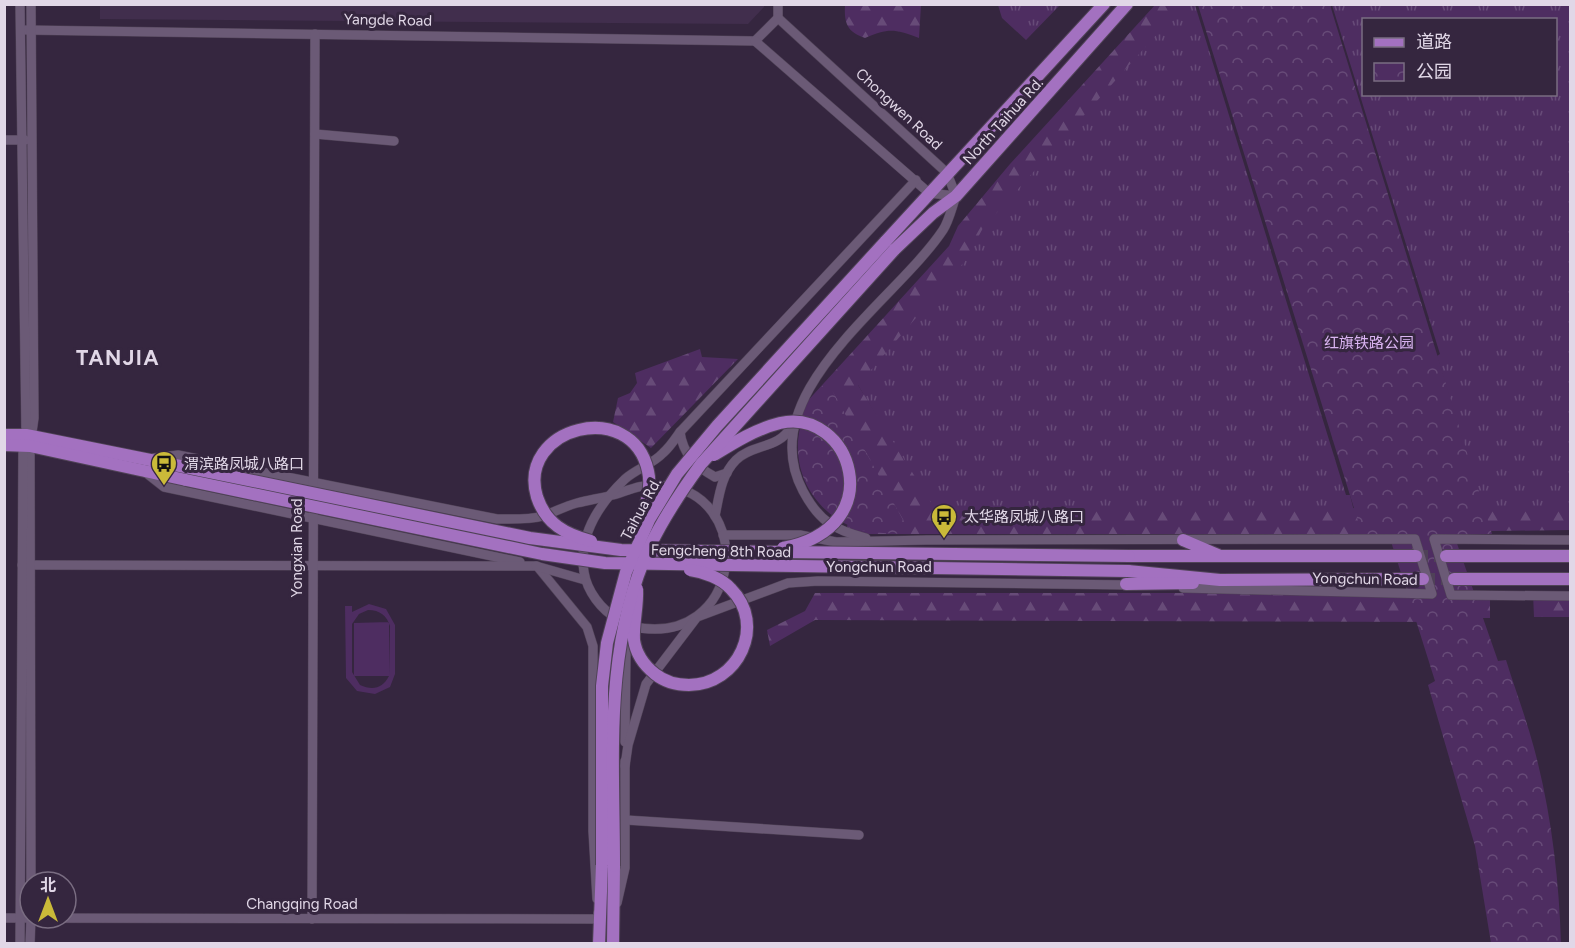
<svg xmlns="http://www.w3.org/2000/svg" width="1575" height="948" font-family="Figtree,'Noto Sans SC',sans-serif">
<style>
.built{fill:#412e4d}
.grass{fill:url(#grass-tufts);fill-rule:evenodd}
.forest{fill:url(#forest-firs)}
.park{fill:url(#park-crowns)}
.pitch{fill:#4e2d61;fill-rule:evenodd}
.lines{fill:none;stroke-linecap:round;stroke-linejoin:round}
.major-tunnel{stroke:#4f4158;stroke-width:12;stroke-dasharray:12 6;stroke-linecap:butt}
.minor-casing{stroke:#504357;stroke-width:10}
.major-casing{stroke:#504357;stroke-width:14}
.minor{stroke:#6b5a76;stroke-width:9}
.major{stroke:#a371c0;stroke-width:12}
.major-bridge-casing{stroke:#504357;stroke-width:14;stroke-linecap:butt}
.major-bridge{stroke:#a371c0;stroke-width:12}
.labels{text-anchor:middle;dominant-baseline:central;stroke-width:6;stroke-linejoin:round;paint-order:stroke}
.street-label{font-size:15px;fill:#e1d7e7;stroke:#35263f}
.park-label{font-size:15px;fill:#dab4f2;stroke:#35263f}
.poi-label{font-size:15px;fill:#e1d7e7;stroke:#35263f;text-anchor:start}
.district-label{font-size:21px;font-weight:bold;letter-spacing:1.5px;fill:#e1d7e7;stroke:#35263f}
</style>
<defs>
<pattern id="grass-tufts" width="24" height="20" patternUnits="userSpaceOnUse" patternTransform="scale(1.5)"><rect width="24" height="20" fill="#4e2d61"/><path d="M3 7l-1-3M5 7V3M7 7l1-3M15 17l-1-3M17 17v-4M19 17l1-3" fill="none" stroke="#674b78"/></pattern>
<pattern id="forest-firs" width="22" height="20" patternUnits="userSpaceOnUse" patternTransform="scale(1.5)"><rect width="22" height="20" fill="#4e2d61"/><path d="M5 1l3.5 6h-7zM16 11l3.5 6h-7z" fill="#674b78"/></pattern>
<pattern id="park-crowns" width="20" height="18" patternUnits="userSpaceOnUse" patternTransform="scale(1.5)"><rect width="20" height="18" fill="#4e2d61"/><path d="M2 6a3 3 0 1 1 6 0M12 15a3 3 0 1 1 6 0" fill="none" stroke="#674b78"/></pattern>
</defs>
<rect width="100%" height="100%" fill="#35263f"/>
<polygon class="built" points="100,5 764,4 764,7 748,24 100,19"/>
<g class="grass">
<polygon points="998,5 998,4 1060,5 1026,40 1002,18"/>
<polygon points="1182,5 1195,5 1346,495 1350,495 1354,511 932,509 855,380 979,227"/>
<path d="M 1332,5 L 1570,5 L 1570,515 L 1485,514 L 1437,356 L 1440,354 ZM 1364,20 L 1556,20 L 1556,94 L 1364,94 Z"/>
</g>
<g class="forest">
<path d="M 845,5 L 921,5 L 919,38 C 894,29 889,28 865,38 C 847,32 844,23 845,5 Z"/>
<polygon points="1155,5 1183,5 983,228 965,261 858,385 935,509 1411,508 1419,534 844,534 858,498 799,421 803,406 949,246 958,226 1010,164"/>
<polygon points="700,349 702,357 738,359 651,448 613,422 618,398 630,393 637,383 635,373"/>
<polygon points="1570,507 1570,530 1426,532 1419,508"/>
<polygon points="1446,592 1490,593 1490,618 1454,618"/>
<polygon points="815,593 1437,593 1446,622 815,620 770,646 767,630 805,611"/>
<polygon points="1533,593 1570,594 1570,617 1534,617"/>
</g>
<g class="park">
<path d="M 1198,5 L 1330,5 L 1492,534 L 1454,535 L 1498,661 L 1506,660 C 1515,689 1526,718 1534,748 C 1551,811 1559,878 1561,943 L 1491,943 L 1475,846 L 1428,685 L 1435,681 L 1389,535 L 1362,534 Z"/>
<path d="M 827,381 L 909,531 L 908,534 C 889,533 870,534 852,527 C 791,500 780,427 827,381 Z"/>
</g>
<path class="pitch" d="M 369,604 L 386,609 L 395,625 L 395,674 L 390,687 L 375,694 L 357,691 L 346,678 L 345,606 L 352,606 L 352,612 ZM 368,610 C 380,610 387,616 390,626 L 389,675 L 389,622 L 354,623 L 354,676 L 389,676 C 383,688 373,691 360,685 L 352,672 L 352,624 L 359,614 Z"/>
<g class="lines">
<g class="major-tunnel">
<polyline points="1416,556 1446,556"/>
<polyline points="1423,579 1454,579"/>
</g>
<defs>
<g id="minor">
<polyline points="778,4 778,18"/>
<polyline points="26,30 755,41"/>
<polyline points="755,41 778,18 947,173 956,196"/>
<polyline points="755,41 929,193 956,196"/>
<polyline points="315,134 394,141"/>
<polyline points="4,140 25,140"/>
<path d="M 680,432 C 683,454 695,466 715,477 L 727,473"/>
<path d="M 154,458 L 178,455 L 497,519 C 512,519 529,520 543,516 C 555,512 565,506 577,503 C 589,500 601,498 613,495 C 627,491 641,484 657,485 C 760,488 745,653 630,626"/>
<polyline points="145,472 164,487 520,562"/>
<path d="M 715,516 C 719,497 721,475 736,460 C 752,444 779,449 791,427"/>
<polyline points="723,535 800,535 836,542 927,540 1415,539 1432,594 1183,588"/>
<path d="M 866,538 C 834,530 819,521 803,491 C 751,393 895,302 943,230 C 949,221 952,207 956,196"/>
<polyline points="1570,540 1434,539 1451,595 1570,596"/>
<polyline points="22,565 537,566 587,627 593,646 593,831 597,899"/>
<polyline points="536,566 585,580"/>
<path d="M 618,619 C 601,610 587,591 584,572 C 578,536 599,504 625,479 C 636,469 653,464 663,453 C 670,447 675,439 680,432 L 916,180"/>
<polyline points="625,742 626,650 630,630"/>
<polyline points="625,766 628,745 646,684 697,617 788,583 818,581 1130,585"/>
<polyline points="626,820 859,835"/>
<polyline points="31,882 30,446 34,418 31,4"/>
<polyline points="617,903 625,868 625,761"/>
<polyline points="4,918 599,919 598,913"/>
<polyline points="312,919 315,34"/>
<polyline points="20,944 23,446 26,435 20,4"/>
<polyline points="30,944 31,918"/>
</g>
<g id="major">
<polyline points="885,242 1104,4"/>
<polyline points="894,250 933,213 956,196 1127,4"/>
<polyline points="4,435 26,435 190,468"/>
<polyline points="4,445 30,446 186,480"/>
<polyline points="1183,540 1218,555"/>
<polyline points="1129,556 1416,556"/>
<polyline points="1446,556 1570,556"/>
<polyline points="1128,571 1220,580 1423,579"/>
<polyline points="1454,579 1570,579"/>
<polyline points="1126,584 1193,583"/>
<polyline points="599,944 602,865"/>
<polyline points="613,944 614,866"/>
</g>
</defs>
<use href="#minor" class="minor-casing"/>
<use href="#major" class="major-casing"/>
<use href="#minor" class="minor"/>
<use href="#major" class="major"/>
<defs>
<g id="major-bridge">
<path d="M 714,455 C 735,442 756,429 780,423 C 850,407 893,527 783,548"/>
<polyline points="190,468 530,538 621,550 1129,556"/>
<polyline points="186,480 542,554 605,563 1128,571"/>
<path d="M 591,541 C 565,534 546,524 537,497 C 516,427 632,397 648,471 C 653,492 642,515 635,534"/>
<path d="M 637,589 C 638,606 633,623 634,640 C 636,654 645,666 655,674 C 665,682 676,685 689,685 C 738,685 767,625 731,589 C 721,578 704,572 690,570"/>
<polyline points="602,865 602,686 607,643 626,572 649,520 677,474 717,426 885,242"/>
<path d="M 614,866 C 614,759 603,647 650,546 C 664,517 682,490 701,464 L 894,250"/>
</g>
</defs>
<use href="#major-bridge" class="major-bridge-casing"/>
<use href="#major-bridge" class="major-bridge"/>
</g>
<defs>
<symbol id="bus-pin" viewBox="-11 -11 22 30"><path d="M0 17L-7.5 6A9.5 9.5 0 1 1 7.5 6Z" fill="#caba39" stroke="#35263f"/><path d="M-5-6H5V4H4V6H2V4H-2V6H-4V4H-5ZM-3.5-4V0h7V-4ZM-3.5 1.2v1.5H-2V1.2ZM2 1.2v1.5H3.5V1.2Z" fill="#111"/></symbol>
</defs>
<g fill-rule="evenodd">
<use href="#bus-pin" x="149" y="449" width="30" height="40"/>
<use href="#bus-pin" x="929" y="502" width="30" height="40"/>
</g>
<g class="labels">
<g class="street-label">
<text transform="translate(388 20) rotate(1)">Yangde Road</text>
<text transform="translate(899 109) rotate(43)">Chongwen Road</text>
<text transform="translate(1003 121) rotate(-48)">North Taihua Rd.</text>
<text transform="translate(641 509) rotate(-62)">Taihua Rd.</text>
<text transform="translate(297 548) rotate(-90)">Yongxian Road</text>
<text transform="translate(721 551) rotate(1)">Fengcheng 8th Road</text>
<text x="879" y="567">Yongchun Road</text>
<text transform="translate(1365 579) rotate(1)">Yongchun Road</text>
<text x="302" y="904">Changqing Road</text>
</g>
<g class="park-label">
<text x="1369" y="343">红旗铁路公园</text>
</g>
<g class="poi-label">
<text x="184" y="464">渭滨路凤城八路口</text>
<text x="964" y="517">太华路凤城八路口</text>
</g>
<g class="district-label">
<text x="118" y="357">TANJIA</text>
</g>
</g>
<rect width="1575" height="948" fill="none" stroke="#e1d7e7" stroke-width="12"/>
<rect x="1362" y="18" width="195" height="78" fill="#35263f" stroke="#7a6d82" stroke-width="1.5"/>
<rect x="1374" y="38" width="30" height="9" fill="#a371c0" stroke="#7a6d82" stroke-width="1.5"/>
<text x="1416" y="48" font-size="18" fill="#e1d7e7">道路</text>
<rect x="1374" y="63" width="30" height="18" fill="url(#park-crowns)" stroke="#7a6d82" stroke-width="1.5"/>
<text x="1416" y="78" font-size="18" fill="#e1d7e7">公园</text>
<g transform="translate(48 900)"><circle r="28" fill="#35263f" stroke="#7a6d82" stroke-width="1.5"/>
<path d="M0-4.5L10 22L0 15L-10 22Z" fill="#caba39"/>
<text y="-9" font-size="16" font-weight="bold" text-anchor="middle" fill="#e1d7e7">北</text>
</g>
</svg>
